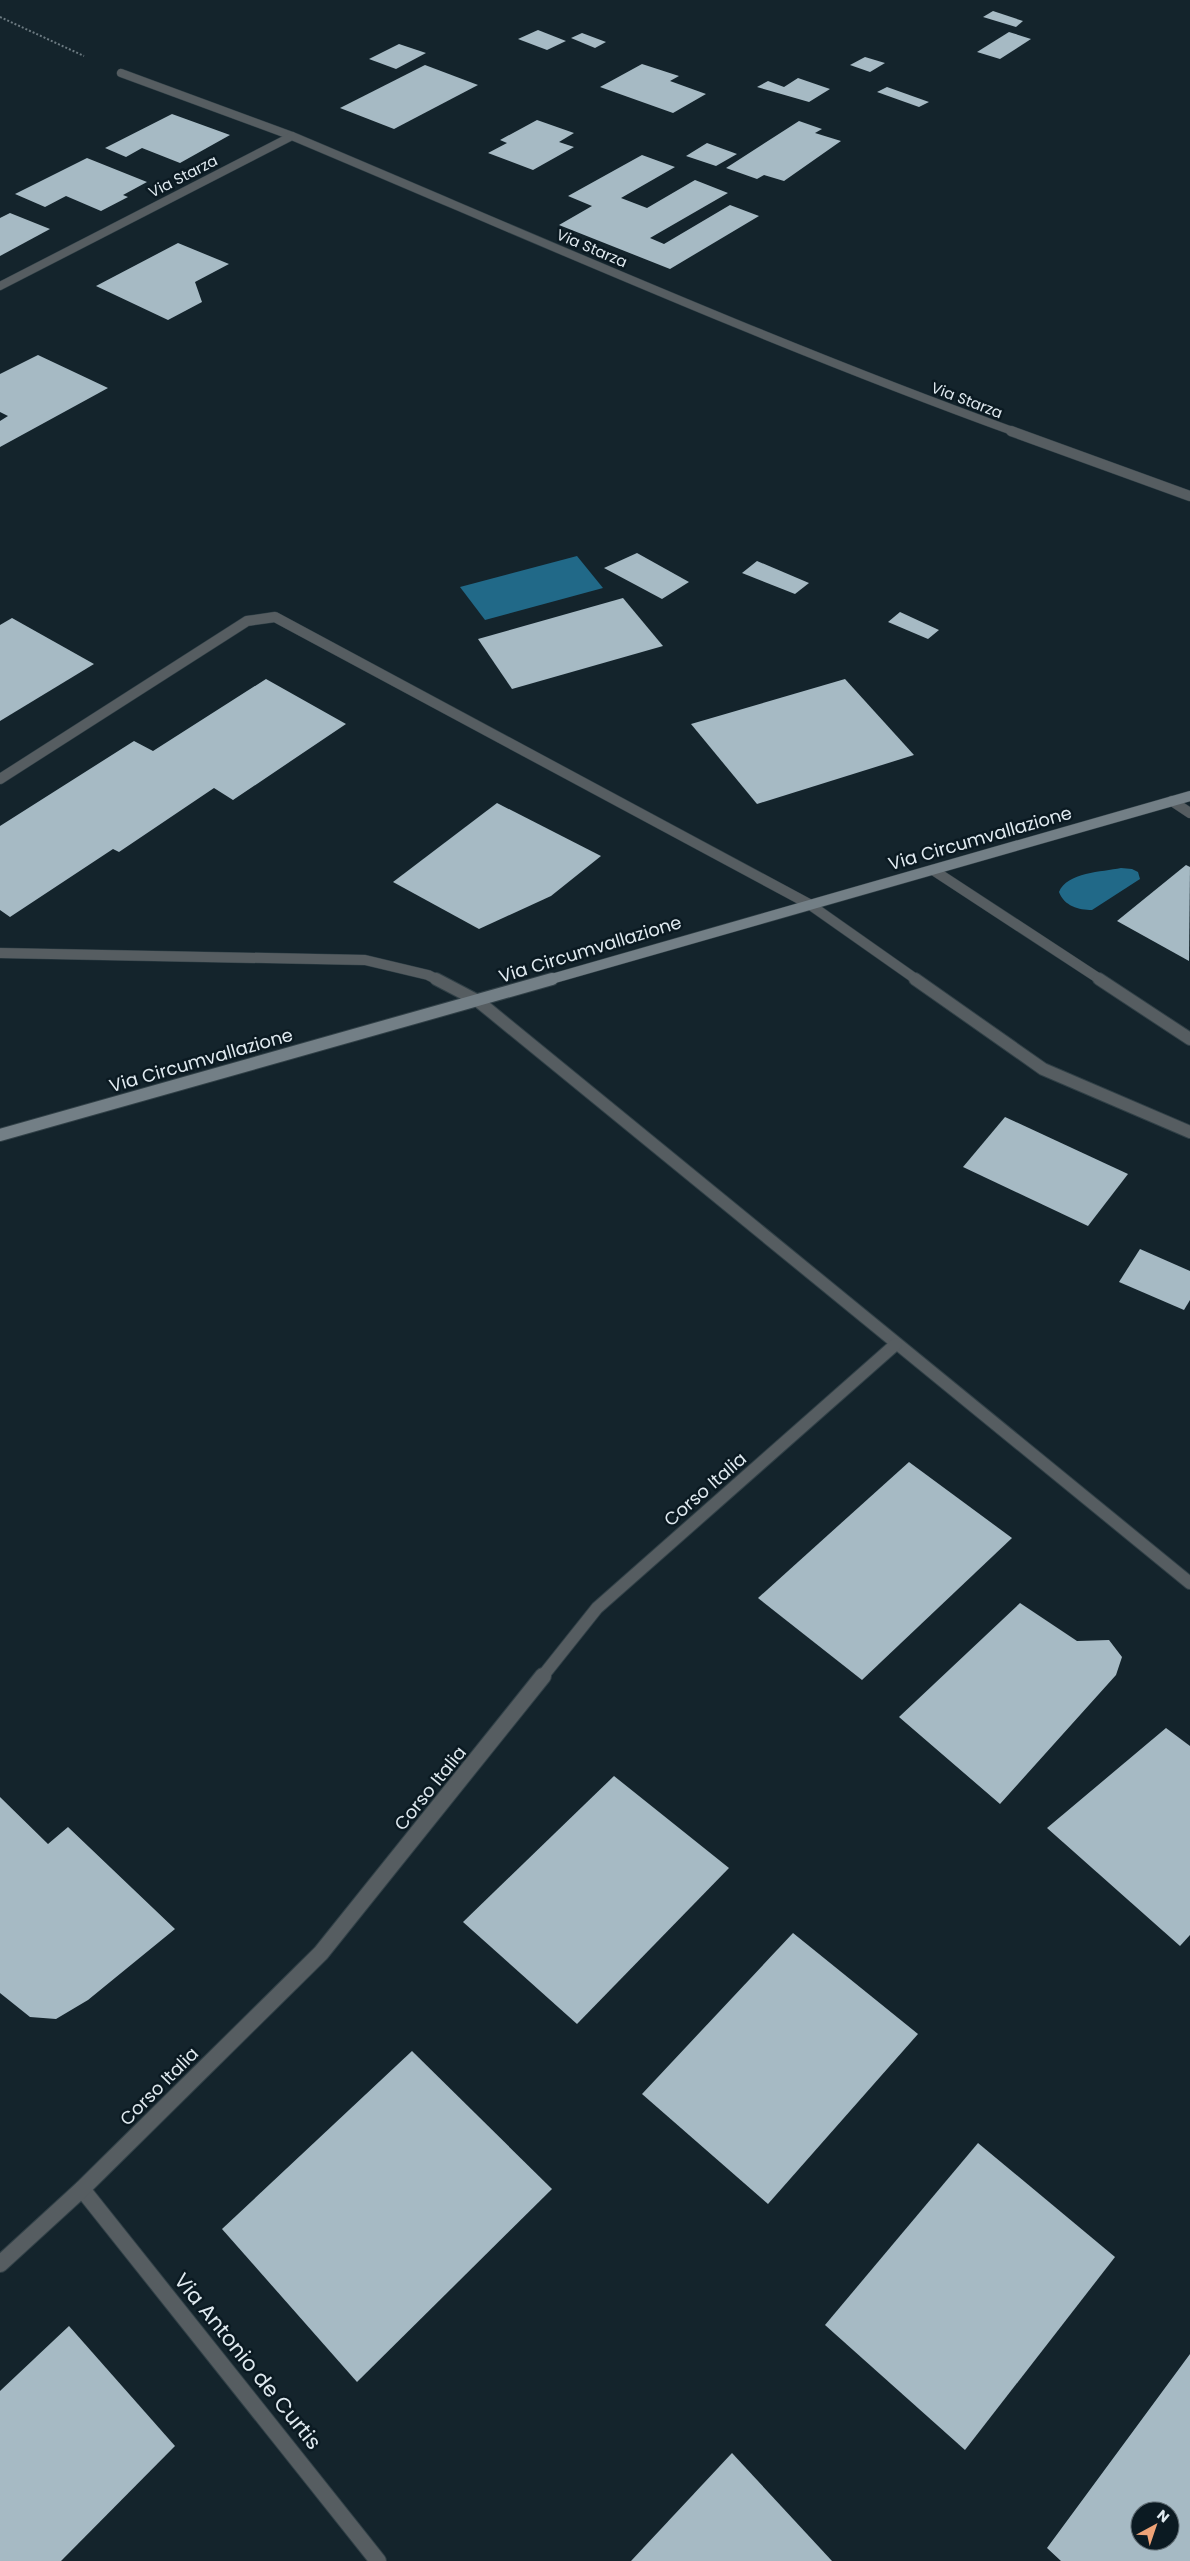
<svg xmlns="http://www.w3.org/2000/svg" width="1190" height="2561" font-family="Poppins,sans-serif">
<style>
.water{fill:#216988}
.building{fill:#a6bac4;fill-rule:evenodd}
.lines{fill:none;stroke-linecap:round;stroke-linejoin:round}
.lane-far2-casing{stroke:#314047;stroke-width:9}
.lane-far1-casing{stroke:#314047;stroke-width:11}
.lane-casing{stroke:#314047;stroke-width:14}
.street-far3-casing{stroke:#314047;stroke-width:9}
.street-far2-casing{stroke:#314047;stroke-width:11}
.street-far1-casing{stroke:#314047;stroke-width:14}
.street-casing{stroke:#314047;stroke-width:18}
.secondary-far1-casing{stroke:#314047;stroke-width:11}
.secondary-casing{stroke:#314047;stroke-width:14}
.path{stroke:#6c7a81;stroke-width:2;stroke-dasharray:2 2;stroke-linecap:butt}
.lane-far2{stroke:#565d61;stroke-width:8}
.lane-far1{stroke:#565d61;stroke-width:10}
.lane{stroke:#565d61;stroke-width:12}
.street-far3{stroke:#565d61;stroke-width:8}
.street-far2{stroke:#565d61;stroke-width:10}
.street-far1{stroke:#565d61;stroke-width:12}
.street{stroke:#565d61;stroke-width:16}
.secondary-far1{stroke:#737f86;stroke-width:10}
.secondary{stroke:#737f86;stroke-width:12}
.labels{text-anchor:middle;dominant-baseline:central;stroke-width:5;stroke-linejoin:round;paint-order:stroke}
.far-street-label{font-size:15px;fill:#e0eaf0;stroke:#0b1a22}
.street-label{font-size:18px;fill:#e0eaf0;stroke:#0b1a22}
.near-street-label{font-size:21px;fill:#e0eaf0;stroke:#0b1a22}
</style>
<rect width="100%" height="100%" fill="#14242c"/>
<g class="water">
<polygon points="577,556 603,588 485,620 460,587"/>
<path d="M 1121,868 L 1132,869 L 1138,872 L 1140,879 L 1092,910 C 1079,910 1064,906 1059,892 C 1067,872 1102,872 1121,868 Z"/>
</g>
<g class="building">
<polygon points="993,11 1023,21 1016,27 983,17"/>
<polygon points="538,30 566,41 547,50 518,39"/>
<polygon points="1009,32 1031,39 1000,59 977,52"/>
<polygon points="582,33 606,42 595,48 571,38"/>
<polygon points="399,44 426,53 396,69 369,59"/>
<polygon points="865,57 885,63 870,72 850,65"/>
<polygon points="642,64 679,76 670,81 706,94 673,113 600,87"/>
<polygon points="425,65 478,85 394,129 340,108"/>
<polygon points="798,78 830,89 809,102 757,87 768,81 784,87"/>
<polygon points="887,87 929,102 919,107 877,92"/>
<polygon points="172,114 230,135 180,163 142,148 126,157 105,148"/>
<polygon points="537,120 574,133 559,142 574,147 533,170 488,153 507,143 500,140"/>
<polygon points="799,121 822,129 815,133 841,141 784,181 764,175 757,179 726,168"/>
<polygon points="707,143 737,154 716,166 686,156"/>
<polygon points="642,155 675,167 621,198 647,208 695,180 728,193 650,238 664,244 730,205 759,216 670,269 559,225 592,206 568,196"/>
<polygon points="87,158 147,182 123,195 128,197 101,211 66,196 45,207 15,194"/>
<polygon points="10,213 50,229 0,256 0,218"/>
<polygon points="178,243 229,264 195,282 202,302 168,320 96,286"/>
<polygon points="38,355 108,388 0,447 0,421 8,416 0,412 0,374"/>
<polygon points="637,553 689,582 662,599 604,568"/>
<polygon points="757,561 809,583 795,594 742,573"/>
<polygon points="623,598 663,646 512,689 478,639"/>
<polygon points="900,612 939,630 928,639 888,622"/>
<polygon points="12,618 94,664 0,721 0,625"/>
<polygon points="266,679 346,724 233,800 214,788 119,852 113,849 10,917 0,910 0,826 134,741 153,751"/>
<polygon points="845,679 914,755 757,804 691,724"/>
<polygon points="497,803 601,856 551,896 479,929 393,882"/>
<polygon points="1186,865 1190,867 1189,961 1117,921"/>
<polygon points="1005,1117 1128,1174 1088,1226 963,1167"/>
<polygon points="1140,1249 1190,1271 1190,1300 1184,1310 1119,1282"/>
<polygon points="909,1462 1012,1538 862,1680 758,1598"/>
<polygon points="1020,1603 1077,1641 1109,1640 1122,1657 1116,1675 1000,1804 899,1717"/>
<polygon points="1166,1728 1190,1746 1190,1935 1180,1946 1047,1828"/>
<polygon points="614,1776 729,1868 577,2024 463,1922"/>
<polygon points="0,1797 48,1844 68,1827 175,1929 88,2000 56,2019 30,2017 0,1993"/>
<polygon points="793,1933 918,2034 768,2204 642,2094"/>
<polygon points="412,2051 552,2189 357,2382 222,2229"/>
<polygon points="978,2143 1115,2257 965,2450 825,2325"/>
<polygon points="69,2326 175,2446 61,2561 0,2561 0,2391"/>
<path d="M 1190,2354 L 1190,2561 L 1061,2561 L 1047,2548 ZM 1140,2511 L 1170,2511 L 1170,2541 L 1140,2541 Z"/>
<polygon points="732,2453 832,2561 631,2561"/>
</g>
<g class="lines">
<defs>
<polyline id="lane-far2" points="121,73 292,136"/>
<g id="lane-far1">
<polyline points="1172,801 1190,813"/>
<polyline points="933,870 1101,980"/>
<polyline points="809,904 917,980"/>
</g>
<g id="lane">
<polyline points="915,979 1043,1069 1190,1132"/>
<polyline points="1099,979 1190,1039"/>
</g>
<path id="street-far3" d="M 0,286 L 292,136 C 532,237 770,343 1015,432"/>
<g id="street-far2">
<polyline points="1011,431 1190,496"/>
<polyline points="0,779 247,621 275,617 809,904"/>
<polyline points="0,953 365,960 428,975 438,980"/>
</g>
<g id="street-far1">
<polyline points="436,979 478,1001 1190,1583"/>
<polyline points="542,1677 597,1608 896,1344"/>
</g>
<g id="street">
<polyline points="82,2189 378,2561"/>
<polyline points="0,2264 82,2189 321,1953 543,1676"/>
</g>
<polyline id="secondary-far1" points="548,980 1190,796"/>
<polyline id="secondary" points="0,1135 552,979"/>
</defs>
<use href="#lane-far2" class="lane-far2-casing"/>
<use href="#lane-far1" class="lane-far1-casing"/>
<use href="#lane" class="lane-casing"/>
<use href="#street-far3" class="street-far3-casing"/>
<use href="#street-far2" class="street-far2-casing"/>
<use href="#street-far1" class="street-far1-casing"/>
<use href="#street" class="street-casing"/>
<use href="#secondary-far1" class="secondary-far1-casing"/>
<use href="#secondary" class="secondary-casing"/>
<polyline class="path" points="0,17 84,56"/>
<use href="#lane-far2" class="lane-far2"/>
<use href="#lane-far1" class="lane-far1"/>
<use href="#lane" class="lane"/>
<use href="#street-far3" class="street-far3"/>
<use href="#street-far2" class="street-far2"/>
<use href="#street-far1" class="street-far1"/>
<use href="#street" class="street"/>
<use href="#secondary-far1" class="secondary-far1"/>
<use href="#secondary" class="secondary"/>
</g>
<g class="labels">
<g class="far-street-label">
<text transform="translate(183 176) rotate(-27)">Via Starza</text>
<text transform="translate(592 248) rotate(23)">Via Starza</text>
<text transform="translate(967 400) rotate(21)">Via Starza</text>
</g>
<g class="street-label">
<text transform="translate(980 838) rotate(-16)">Via Circumvallazione</text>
<text transform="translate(590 949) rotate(-17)">Via Circumvallazione</text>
<text transform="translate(201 1060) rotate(-16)">Via Circumvallazione</text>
<text transform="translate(705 1489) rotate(-41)">Corso Italia</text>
<text transform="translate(430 1788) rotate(-51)">Corso Italia</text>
<text transform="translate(159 2086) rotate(-45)">Corso Italia</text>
</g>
<g class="near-street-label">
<text transform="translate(248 2361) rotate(51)">Via Antonio de Curtis</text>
</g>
</g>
<g transform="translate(1155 2526) rotate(40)"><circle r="24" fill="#0b1a22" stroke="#606d74"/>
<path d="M0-4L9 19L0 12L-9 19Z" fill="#efa377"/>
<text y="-8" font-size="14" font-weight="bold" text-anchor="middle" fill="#e0eaf0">N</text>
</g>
</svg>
